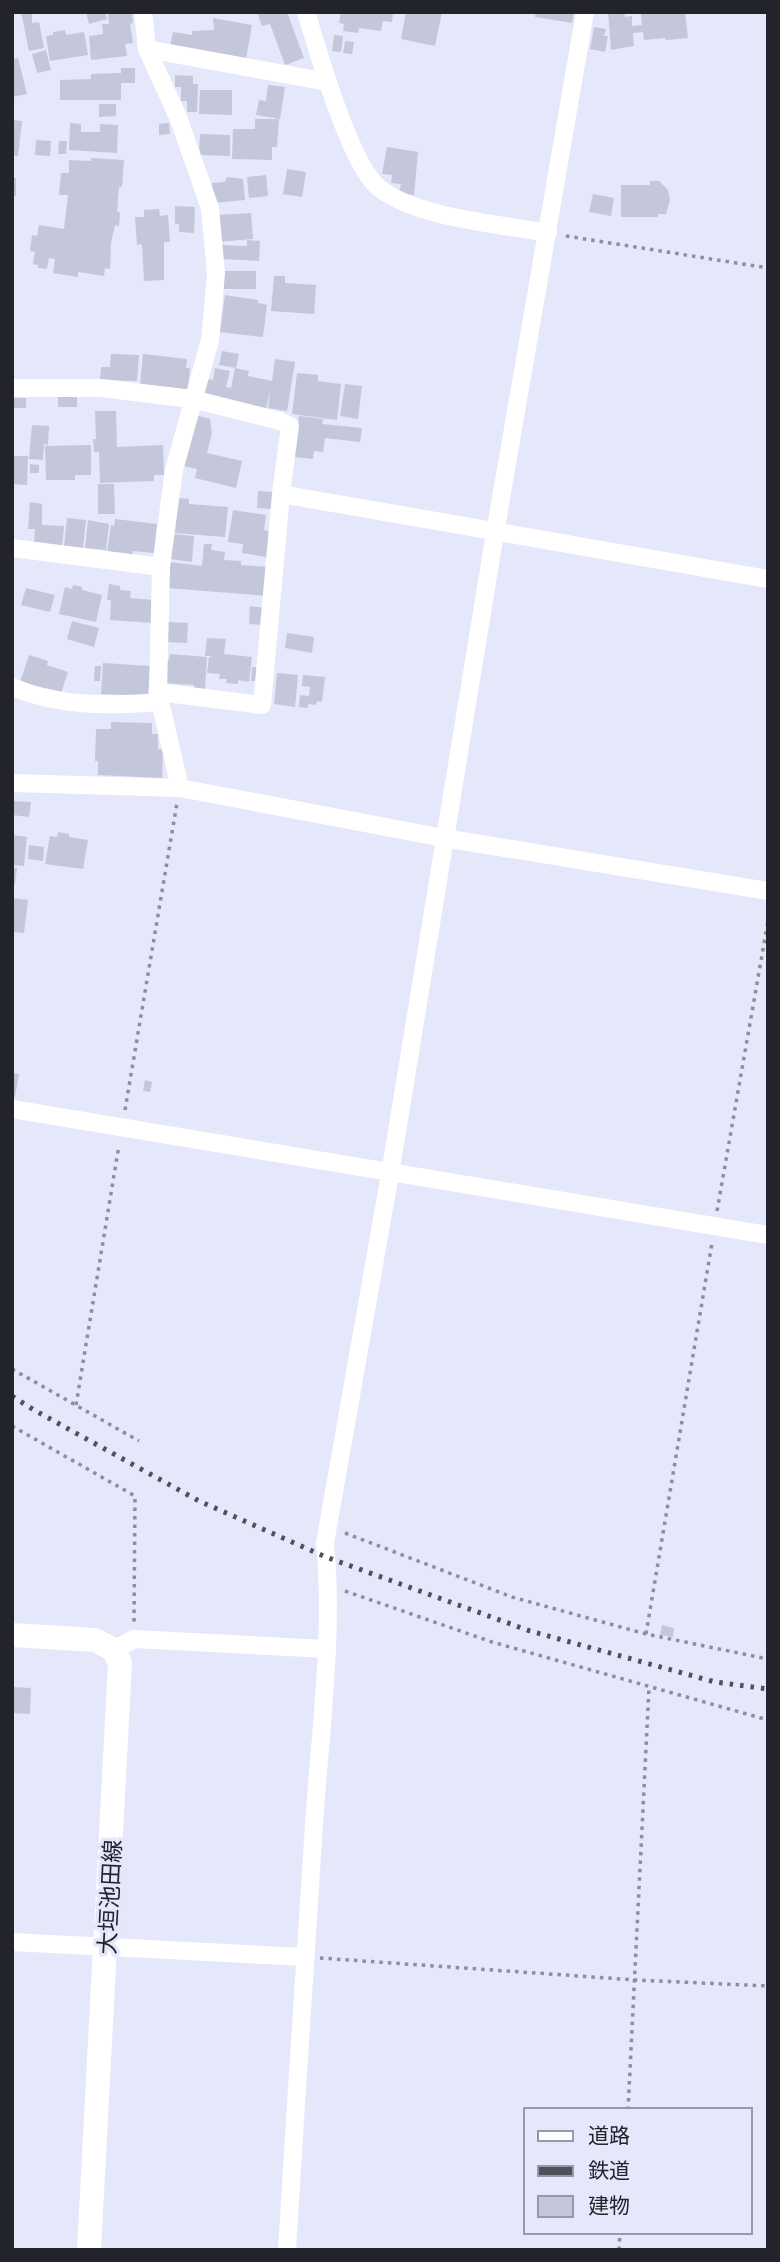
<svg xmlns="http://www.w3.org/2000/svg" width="780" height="2262" font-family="'Open Sans','Noto Sans JP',sans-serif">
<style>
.building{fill:#c4c6da}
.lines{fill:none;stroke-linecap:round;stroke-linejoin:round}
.path{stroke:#8d8e9d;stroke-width:3.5;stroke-dasharray:3.5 5;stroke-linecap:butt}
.street{stroke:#fff;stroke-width:18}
.secondary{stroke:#fff;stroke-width:24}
.rail{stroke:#4f505a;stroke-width:5;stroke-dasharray:3.5 7;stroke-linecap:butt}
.labels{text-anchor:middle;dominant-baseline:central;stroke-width:7;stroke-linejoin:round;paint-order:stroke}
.street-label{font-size:23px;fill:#23242b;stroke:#e5e7fb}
</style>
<rect width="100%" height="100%" fill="#e5e7fb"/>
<g class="building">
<polygon points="21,12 32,12 32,23 39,22 44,48 29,51"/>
<polygon points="86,12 105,12 107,19 89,24"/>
<polygon points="108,12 132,12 133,23 130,24 133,43 125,44 127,56 91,60 89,36 103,34 102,24 109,24"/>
<polygon points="257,12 287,12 304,58 285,65 270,24 262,26"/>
<polygon points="341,12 346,13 393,12 392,22 383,21 381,31 359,28 358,33 343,31 344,24 339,23"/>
<polygon points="406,12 442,12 435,46 401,39"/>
<polygon points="536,12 574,12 572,23 535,17"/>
<polygon points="608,12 624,12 625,17 632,16 632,26 642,25 641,12 685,12 688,38 666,40 665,38 644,40 643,32 633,33 634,46 611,50"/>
<polygon points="213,18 252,25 246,59 170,46 173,32 192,35 192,31 214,30"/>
<polygon points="594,27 606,29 604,36 608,36 605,52 590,49"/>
<polygon points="65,30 66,35 84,32 88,55 50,61 46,36 53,35 53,32"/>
<polygon points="334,35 343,36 341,52 332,51"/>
<polygon points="345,41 354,42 352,54 343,53"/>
<polygon points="46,50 51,70 37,73 32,54"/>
<polygon points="18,58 27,94 12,97 12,59"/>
<polygon points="121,68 135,68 135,83 121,83 121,100 60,100 60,80 91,79 91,74 121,73"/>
<polygon points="175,75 193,76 193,84 198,84 197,112 187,112 187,101 181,101 181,87 175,87"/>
<polygon points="268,85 285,87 280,119 256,115 259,100 266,101"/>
<polygon points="200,90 232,90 232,115 199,114"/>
<polygon points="99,104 116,104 116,116 99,117"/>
<polygon points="255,119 279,119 277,147 272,147 272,160 232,159 233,129 255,129"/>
<polygon points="12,120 22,121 18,156 12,155"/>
<polygon points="70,123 81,124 81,132 100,132 100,124 118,125 117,153 69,150"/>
<polygon points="169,123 170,134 159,135 159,124"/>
<polygon points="200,134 230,135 230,156 199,155"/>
<polygon points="36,140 51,141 50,156 35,155"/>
<polygon points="59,141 67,141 66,154 58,154"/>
<polygon points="387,147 418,152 414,195 399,193 401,184 391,183 392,175 382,174"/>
<polygon points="91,158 124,160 122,187 119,187 117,212 120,212 119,226 115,225 111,243 110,269 105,268 104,276 78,272 78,277 53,273 55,259 49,258 47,269 38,268 38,265 33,264 35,252 30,251 32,235 37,236 39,225 64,229 68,195 59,195 61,173 69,173 69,160 91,161"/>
<polygon points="287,169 306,172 302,197 283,194"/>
<polygon points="266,175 268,196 249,198 247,177"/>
<polygon points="227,177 243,179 245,200 213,203 212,183 225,182"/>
<rect x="12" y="178" width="4" height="18"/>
<polygon points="650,181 659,181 668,190 670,200 666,214 658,214 658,217 621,217 621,185 650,185"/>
<polygon points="593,194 614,198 611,216 589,212"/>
<polygon points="175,206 195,207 194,233 179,232 179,224 175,224"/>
<polygon points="159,209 160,216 168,215 170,242 164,242 164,280 144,281 142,244 137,245 135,217 144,217 144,210"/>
<polygon points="251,213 253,239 217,242 215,215"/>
<polygon points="247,240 260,241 259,261 221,259 221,245 247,246"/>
<rect x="224" y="271" width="32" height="18"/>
<polygon points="274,276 285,276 285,283 316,285 314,314 271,311"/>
<polygon points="225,295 258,300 258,303 267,305 263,337 220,332"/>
<polygon points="222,351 239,354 236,368 219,365"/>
<polygon points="111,354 139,355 137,381 100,380 101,367 110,367"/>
<polygon points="143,354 187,359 186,368 190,368 188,391 140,386"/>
<polygon points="275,359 295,362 287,411 268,408 271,388 265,413 203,393 206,379 213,380 215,368 230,371 226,387 231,388 235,368 249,371 248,376 272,381"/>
<polygon points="297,373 318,375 318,381 341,384 337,420 292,414"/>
<polygon points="345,384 362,386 358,419 340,416"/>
<rect x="58" y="397" width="19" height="10"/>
<rect x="14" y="398" width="12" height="10"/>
<polygon points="95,411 116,411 117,447 163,445 164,475 154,475 154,481 100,483 99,452 94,452 93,439 96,439"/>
<polygon points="196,415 210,419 212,433 207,453 242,461 236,488 195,478 197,469 183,466"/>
<polygon points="299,416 323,419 322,424 362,428 360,442 325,438 323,452 314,451 313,459 294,457"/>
<polygon points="32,425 49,426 48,445 44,444 43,460 29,459"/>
<polygon points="91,445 91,475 75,475 75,480 46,480 45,446"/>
<polygon points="12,456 28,456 27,485 12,484"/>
<polygon points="30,464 39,465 39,473 30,473"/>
<polygon points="98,484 114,484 115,514 98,514"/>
<polygon points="258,491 273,492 272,509 257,508"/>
<polygon points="176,498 189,499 189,504 228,507 225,537 174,533"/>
<polygon points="30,502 42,504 42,525 64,526 62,548 34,546 35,529 28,529"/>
<polygon points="233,510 266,515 264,530 272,532 267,557 242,553 243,544 228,542"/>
<polygon points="67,518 86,520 83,548 64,546"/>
<polygon points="115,519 157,524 154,553 133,551 132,555 107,552 111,525 114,526"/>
<polygon points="88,520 109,524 106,550 85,548"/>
<polygon points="172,534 194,536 192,562 170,559"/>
<polygon points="204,544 212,544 211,550 225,552 224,560 241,561 241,565 269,567 267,596 167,588 170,562 202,566"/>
<polygon points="109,584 120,586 120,590 131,591 130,598 154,600 152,623 110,620 111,600 107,600"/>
<polygon points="73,585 82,587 82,590 102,595 96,622 59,614 65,587 72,589"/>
<polygon points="26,588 55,595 50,612 21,605"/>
<polygon points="250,606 265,608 264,625 249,624"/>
<polygon points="72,621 99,628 94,647 67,639"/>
<polygon points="167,622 188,623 187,643 166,642"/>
<polygon points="287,633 314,637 312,653 285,648"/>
<polygon points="207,638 226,639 224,654 252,657 249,682 238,680 238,684 226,683 227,679 219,679 220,674 207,673 209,657 213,656 205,656"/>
<polygon points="170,654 207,657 205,689 194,688 194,685 163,683 164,660 169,660"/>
<polygon points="29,655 48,661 47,665 68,672 61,693 46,688 44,693 19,685"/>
<polygon points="103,663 150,666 148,696 101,694"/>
<polygon points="95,666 101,666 100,681 94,681"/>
<polygon points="252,667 259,667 257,681 251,681"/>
<polygon points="277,673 298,675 295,707 274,704"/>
<polygon points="303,675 325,677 322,702 317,701 316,705 308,704 308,708 299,707 300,695 309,696 310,687 302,686"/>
<polygon points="111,722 152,723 152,734 158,734 158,749 163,750 162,778 98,775 98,761 95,761 96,729 111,729"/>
<polygon points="13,801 31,802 29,817 12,815"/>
<polygon points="58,832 69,834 69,837 88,840 83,869 45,864 50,836 57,837"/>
<polygon points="12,835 27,837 24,866 12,865"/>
<polygon points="29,845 44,847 43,861 28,859"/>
<polygon points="12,868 17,868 15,884 12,884"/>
<polygon points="12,898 28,900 24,933 12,932"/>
<polygon points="12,1073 19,1074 15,1097 12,1097"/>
<polygon points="145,1080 152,1082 150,1092 143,1091"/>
<polygon points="662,1625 674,1628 673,1637 660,1635"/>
<polygon points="12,1687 31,1688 30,1714 12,1713"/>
</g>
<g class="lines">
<g class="path">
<polyline points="566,236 768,268"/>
<polyline points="125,1110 177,803"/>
<polyline points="717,1211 768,921"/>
<polyline points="12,1369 139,1441"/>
<polyline points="76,1405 119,1145"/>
<polyline points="12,1426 135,1496 134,1623"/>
<polyline points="345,1533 512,1597 646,1634 768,1659"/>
<polyline points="345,1591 492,1642 768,1720"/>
<polyline points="646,1634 712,1243"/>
<polyline points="320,1958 636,1980 768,1986"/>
<polyline points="628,2110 649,1688"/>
<polyline points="619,2250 620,2232"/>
</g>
<g class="street">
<polyline points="143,12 147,49 178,117 210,208 216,273 210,340 174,470 161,567 158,692 180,788"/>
<path d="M 306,12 C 318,51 350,165 379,188 C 417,218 500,224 548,233"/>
<polyline points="147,49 328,82"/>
<polyline points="12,388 101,388 192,399 280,421 290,426 281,494 262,705 158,692"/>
<polyline points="281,494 768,579"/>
<polyline points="12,548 161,567"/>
<path d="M 12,687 C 60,707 109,706 160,702"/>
<polyline points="12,783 180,788 444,838 768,891"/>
<polyline points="12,1109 768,1235"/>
<polyline points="114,1650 134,1639 326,1649"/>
<polyline points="12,1942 304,1957"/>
<path d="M 287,2250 C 296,2108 304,1966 314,1824 C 320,1733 334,1633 325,1543 L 390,1174 L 495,533 L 585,12"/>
</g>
<polyline class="secondary" points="12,1635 95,1640 114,1650 120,1663 89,2250"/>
<polyline class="rail" points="12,1396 34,1410 199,1501 326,1557 530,1631 715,1682 768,1689"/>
</g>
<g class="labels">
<g class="street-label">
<text transform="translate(109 1897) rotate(-87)">大垣池田線</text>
</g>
</g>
<rect width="780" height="2262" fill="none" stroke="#23242b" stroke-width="28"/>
<rect x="524" y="2108" width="228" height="126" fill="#e5e7fb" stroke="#9799a8" stroke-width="2"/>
<rect x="538" y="2131" width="35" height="10" fill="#ffffff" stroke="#9799a8" stroke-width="2"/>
<text x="588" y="2143" font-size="21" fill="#23242b">道路</text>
<rect x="538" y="2166" width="35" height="10" fill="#4f505a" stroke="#9799a8" stroke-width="2"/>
<text x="588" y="2178" font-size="21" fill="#23242b">鉄道</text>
<rect x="538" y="2196" width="35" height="21" fill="#c4c6da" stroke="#9799a8" stroke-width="2"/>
<text x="588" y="2213" font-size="21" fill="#23242b">建物</text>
</svg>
